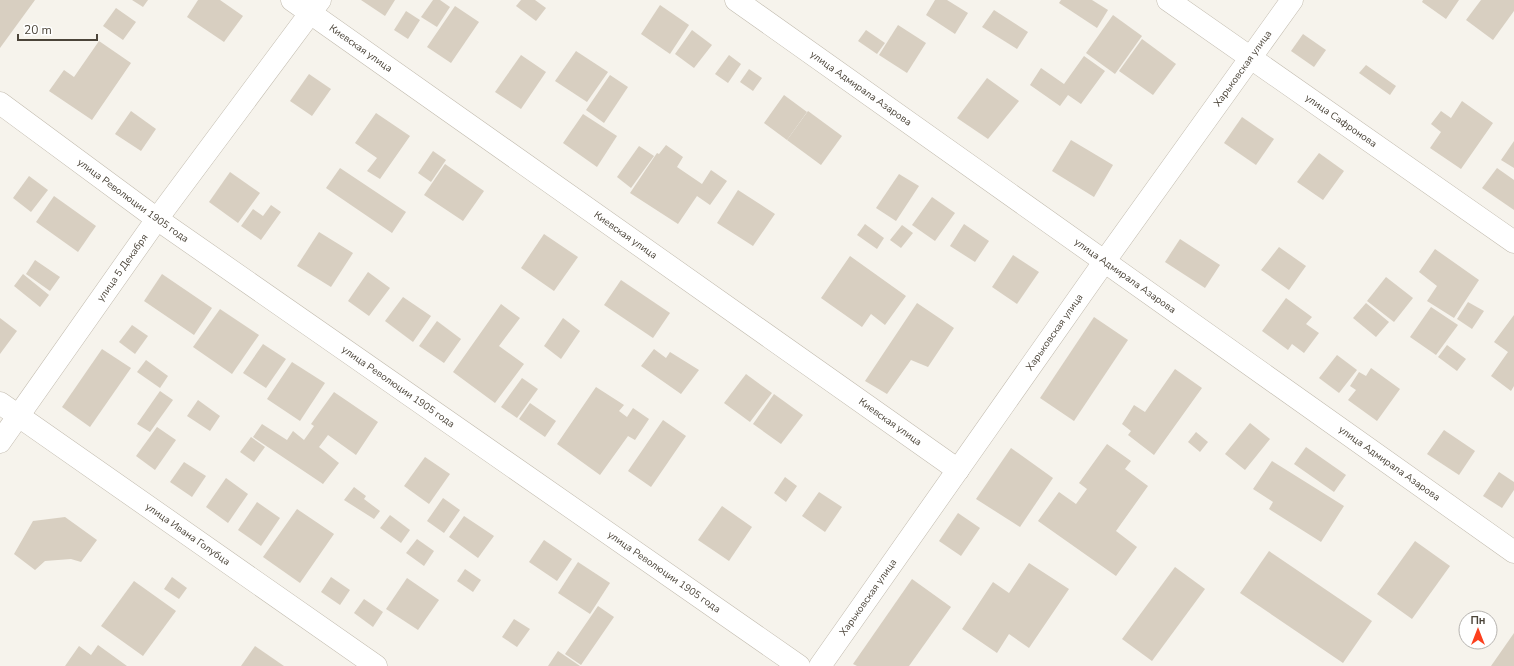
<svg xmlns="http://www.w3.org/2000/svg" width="1514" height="666" font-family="'Nunito Sans',sans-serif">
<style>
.building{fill:#d8cfc1}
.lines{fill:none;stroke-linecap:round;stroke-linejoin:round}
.minor-casing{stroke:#c2bbae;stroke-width:23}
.minor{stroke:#fff;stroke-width:22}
.labels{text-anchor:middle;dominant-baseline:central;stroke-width:3.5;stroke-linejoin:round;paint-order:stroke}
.street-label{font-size:10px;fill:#4b4439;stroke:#fff}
</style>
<rect width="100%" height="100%" fill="#f6f3ec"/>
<g class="building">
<polygon points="0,0 35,0 0,48"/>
<polygon points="132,0 148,0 143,7"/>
<polygon points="198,0 220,0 243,16 224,42 187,17"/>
<polygon points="361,0 395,0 385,16"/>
<polygon points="433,0 440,0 450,7 437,27 421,17"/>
<polygon points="521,0 535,0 546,8 536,21 516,6"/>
<polygon points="935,0 947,0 968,13 955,34 926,15"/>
<polygon points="1061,0 1092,0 1108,10 1097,28 1059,3"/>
<polygon points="1423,0 1459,0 1446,19 1422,2"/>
<polygon points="1481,0 1514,0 1514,11 1493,40 1466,20"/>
<polygon points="660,5 689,25 670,54 641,34"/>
<polygon points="455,6 479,22 451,63 427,47"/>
<polygon points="116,8 136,22 123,40 103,26"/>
<polygon points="994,10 1028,32 1017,49 982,27"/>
<polygon points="406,11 420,20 408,39 394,30"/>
<polygon points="1113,15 1142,36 1115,74 1086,53"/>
<polygon points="898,25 926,43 907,73 879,55"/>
<polygon points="692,30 712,45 694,68 675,54"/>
<polygon points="866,30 885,43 877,54 858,41"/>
<polygon points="1303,34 1326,50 1314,67 1291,51"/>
<polygon points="1142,39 1176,64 1153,95 1119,71"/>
<polygon points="99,41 131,63 92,120 49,91 64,70 74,77"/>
<polygon points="576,51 608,72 587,102 555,81"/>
<polygon points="521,55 546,72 521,109 495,92"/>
<polygon points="729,55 741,64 728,83 715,74"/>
<polygon points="1084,56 1105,71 1081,104 1068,95 1060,106 1030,85 1041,68 1064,84"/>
<polygon points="1366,65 1396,86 1390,95 1359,73"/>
<polygon points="749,69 762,78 753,91 740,82"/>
<polygon points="309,74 331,89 312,116 290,101"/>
<polygon points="610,75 628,87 604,123 586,110"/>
<polygon points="987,78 1019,101 988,139 957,118"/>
<polygon points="784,95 807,112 787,140 764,123"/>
<polygon points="1462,101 1493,123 1461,169 1430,148 1441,132 1431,124 1441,111 1451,118"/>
<polygon points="131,111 156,129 141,151 115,134"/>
<polygon points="808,111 842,136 821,165 787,140"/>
<polygon points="376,113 410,136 380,179 367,171 377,158 355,143"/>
<polygon points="583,114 617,136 597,167 563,143"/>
<polygon points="1242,117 1274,139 1256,165 1224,143"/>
<polygon points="1071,140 1113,165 1094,197 1052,171"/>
<polygon points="1514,141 1514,168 1501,160"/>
<polygon points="666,145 683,157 677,167 702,184 711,170 727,181 710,205 697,196 678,224 630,193 657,153 659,154"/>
<polygon points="639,146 654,156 631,188 617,177"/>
<polygon points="433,151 446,160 431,182 418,173"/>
<polygon points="1319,153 1344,171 1323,200 1297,182"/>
<polygon points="445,164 484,191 463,221 424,195"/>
<polygon points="340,168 406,212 392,233 326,188"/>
<polygon points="1497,168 1514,180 1514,210 1482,188"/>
<polygon points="230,172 260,193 238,223 209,202"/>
<polygon points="899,174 919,186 896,221 876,208"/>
<polygon points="29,176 48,190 31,212 13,198"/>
<polygon points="738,190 775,214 753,246 717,223"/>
<polygon points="54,196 96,226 78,252 36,222"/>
<polygon points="932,197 955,213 935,241 912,225"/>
<polygon points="271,205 281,212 261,240 241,226 253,209 263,216"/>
<polygon points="865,224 884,238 877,249 857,235"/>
<polygon points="964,224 989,241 975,262 950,246"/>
<polygon points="902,225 913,233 901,248 890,240"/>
<polygon points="319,232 353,253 331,287 297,266"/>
<polygon points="544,234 578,257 554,291 521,268"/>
<polygon points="1180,239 1220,265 1205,288 1165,262"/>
<polygon points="1279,247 1306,266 1289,290 1261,270"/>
<polygon points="1435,249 1479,280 1454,318 1427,301 1437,286 1419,272"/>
<polygon points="1013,255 1039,272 1017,304 992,287"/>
<polygon points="850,256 906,296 885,325 871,314 862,327 821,298"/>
<polygon points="35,260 60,277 50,291 26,274"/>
<polygon points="368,272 390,288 369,316 348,301"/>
<polygon points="23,274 49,295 40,307 14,286"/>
<polygon points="162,274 212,308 194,335 144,301"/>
<polygon points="1386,277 1413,298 1394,322 1367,301"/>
<polygon points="621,280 670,313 653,338 604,305"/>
<polygon points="403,297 431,316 413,342 385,321"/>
<polygon points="1286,298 1312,317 1306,324 1319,333 1304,353 1292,344 1288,350 1262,331"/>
<polygon points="1468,302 1484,311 1472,329 1457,319"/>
<polygon points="917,303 954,328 928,367 911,360 887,394 865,381"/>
<polygon points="1366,303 1389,322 1376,337 1353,318"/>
<polygon points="501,304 520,318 499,346 524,364 495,403 453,372"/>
<polygon points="1431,307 1458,325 1436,355 1410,337"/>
<polygon points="220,309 259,335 232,374 193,347"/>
<polygon points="1514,315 1514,386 1511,391 1491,376 1508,352 1494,342"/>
<polygon points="1094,317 1128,340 1074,421 1040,398"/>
<polygon points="0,318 17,331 0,354"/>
<polygon points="563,318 580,331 561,359 544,346"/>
<polygon points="437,321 461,339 444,363 419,346"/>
<polygon points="132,325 148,336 135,354 119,342"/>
<polygon points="263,344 286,359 266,388 243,373"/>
<polygon points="1447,345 1466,359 1457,371 1438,357"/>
<polygon points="102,349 131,368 90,427 62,407"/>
<polygon points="654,349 666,358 670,352 699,370 681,394 641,366"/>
<polygon points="1337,355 1357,370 1339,393 1319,378"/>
<polygon points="146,360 168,376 160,388 137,372"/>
<polygon points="292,362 325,383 300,421 267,399"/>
<polygon points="1371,368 1400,389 1377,421 1348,400 1356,390 1350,386 1359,372 1366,376"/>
<polygon points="1175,369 1202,388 1154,455 1128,435 1131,431 1122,424 1134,405 1145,412"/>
<polygon points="746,374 772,393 750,422 724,403"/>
<polygon points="522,378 538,389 517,418 501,407"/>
<polygon points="596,387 624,405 619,411 627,417 633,408 649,419 635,440 628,436 600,475 557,444"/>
<polygon points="160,391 173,400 150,432 137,424"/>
<polygon points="334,392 378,422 356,455 328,435 319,447 339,463 323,484 253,437 262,424 287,440 293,431 304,440 314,426 311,424"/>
<polygon points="774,394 803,415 781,444 753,424"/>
<polygon points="198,400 220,416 210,431 187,416"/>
<polygon points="530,403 556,421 545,437 519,419"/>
<polygon points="663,420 686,436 651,487 628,471"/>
<polygon points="1250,423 1270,439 1245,470 1225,454"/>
<polygon points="157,427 176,440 155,470 136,456"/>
<polygon points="1444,430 1475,451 1459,475 1427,454"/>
<polygon points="1196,432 1208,442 1200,452 1188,442"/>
<polygon points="251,437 265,447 254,462 240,452"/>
<polygon points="1107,444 1131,461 1125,469 1148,486 1116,531 1137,547 1116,576 1038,521 1059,492 1076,504 1087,489 1079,483"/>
<polygon points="1306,447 1346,475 1334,492 1294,464"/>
<polygon points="1011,448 1053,478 1020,527 976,499"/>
<polygon points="425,457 450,474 429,504 404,486"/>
<polygon points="1272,461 1344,506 1321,542 1269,509 1273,502 1253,489"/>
<polygon points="184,462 206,476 192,497 170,482"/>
<polygon points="1499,472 1514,482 1514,490 1502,508 1483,496"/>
<polygon points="785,477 797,486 786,502 774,493"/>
<polygon points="226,478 248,494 228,523 206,507"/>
<polygon points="354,487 366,496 364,499 380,511 374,519 344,500"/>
<polygon points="819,492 842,507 825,532 802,516"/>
<polygon points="443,498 460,510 444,533 427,521"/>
<polygon points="257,502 280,518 261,546 238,530"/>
<polygon points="722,506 752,527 729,561 698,540"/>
<polygon points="297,509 334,534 300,583 263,557"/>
<polygon points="958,513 980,528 961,556 939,541"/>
<polygon points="390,515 410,530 401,543 380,528"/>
<polygon points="464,516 494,536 478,558 449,537"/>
<polygon points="65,517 97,540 81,562 71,559 45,561 35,570 14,554 33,521"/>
<polygon points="417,539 434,551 424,566 406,553"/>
<polygon points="544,540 572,559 557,581 529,562"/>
<polygon points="1415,541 1450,566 1412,619 1377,594"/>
<polygon points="1269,551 1372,621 1343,663 1240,593"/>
<polygon points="578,562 610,583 590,614 558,593"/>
<polygon points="1029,563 1069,589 1029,648 1009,634 997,653 962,629 993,582 1009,593"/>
<polygon points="1175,567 1205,589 1152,661 1122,639"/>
<polygon points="465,569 481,580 473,592 457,581"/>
<polygon points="172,577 187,588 179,599 164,589"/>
<polygon points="331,577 350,590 340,605 321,592"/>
<polygon points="407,578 439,600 418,630 386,609"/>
<polygon points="912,579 951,607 909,666 857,666 853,664"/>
<polygon points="134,581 176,611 143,656 101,626"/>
<polygon points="364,599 383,612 373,627 354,613"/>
<polygon points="598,606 614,617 581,665 565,654"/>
<polygon points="514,619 530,629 517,647 502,637"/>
<polygon points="1514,633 1514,666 1491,666"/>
<polygon points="98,645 127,666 65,666 79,646 91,655"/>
<polygon points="255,646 284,666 241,666"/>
<polygon points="558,651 580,666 548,666"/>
</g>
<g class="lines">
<defs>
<g id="minor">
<path id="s1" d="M 292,0 L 958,470"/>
<path id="s2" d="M 736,0 L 1514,552"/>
<path id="s3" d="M 1168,0 L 1514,242"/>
<path id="s4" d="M 0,103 L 157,219 L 799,666"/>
<path id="s5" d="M 0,403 L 376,666"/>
<path id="s6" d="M 0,442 L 157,219 L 320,0"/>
<path id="s7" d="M 820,666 L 1104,262 L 1292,0"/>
</g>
</defs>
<use href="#minor" class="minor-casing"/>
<use href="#minor" class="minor"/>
</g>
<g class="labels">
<g class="street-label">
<text stroke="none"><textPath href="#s1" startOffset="84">Киевская улица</textPath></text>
<text stroke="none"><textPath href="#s7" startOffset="732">Харьковская улица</textPath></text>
<text stroke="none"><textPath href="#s2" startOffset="153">улица Адмирала Азарова</textPath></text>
<text stroke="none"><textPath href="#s3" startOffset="211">улица Сафронова</textPath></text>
<text stroke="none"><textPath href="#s4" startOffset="165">улица Революции 1905 года</textPath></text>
<text stroke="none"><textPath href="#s1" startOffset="408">Киевская улица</textPath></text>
<text stroke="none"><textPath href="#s6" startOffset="213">улица 5 Декабря</textPath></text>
<text stroke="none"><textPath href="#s2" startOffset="477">улица Адмирала Азарова</textPath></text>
<text stroke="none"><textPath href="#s7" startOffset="408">Харьковская улица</textPath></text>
<text stroke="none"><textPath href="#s4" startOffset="489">улица Революции 1905 года</textPath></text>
<text stroke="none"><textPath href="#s1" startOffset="732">Киевская улица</textPath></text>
<text stroke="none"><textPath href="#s2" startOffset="801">улица Адмирала Азарова</textPath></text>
<text stroke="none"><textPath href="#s5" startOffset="229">улица Ивана Голубца</textPath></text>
<text stroke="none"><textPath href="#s4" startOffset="813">улица Революции 1905 года</textPath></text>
<text stroke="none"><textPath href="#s7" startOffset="84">Харьковская улица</textPath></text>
</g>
</g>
<g transform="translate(1478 630)"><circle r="19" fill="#ffffff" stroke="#b7b4b0"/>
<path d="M0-3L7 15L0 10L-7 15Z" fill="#fc3f1d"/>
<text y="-6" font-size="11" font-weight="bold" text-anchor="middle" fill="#4b4439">Пн</text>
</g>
<path d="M18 34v6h79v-6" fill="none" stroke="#4b4439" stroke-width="2"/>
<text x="24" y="34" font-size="12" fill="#4b4439" stroke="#ffffff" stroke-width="3" paint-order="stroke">20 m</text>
</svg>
